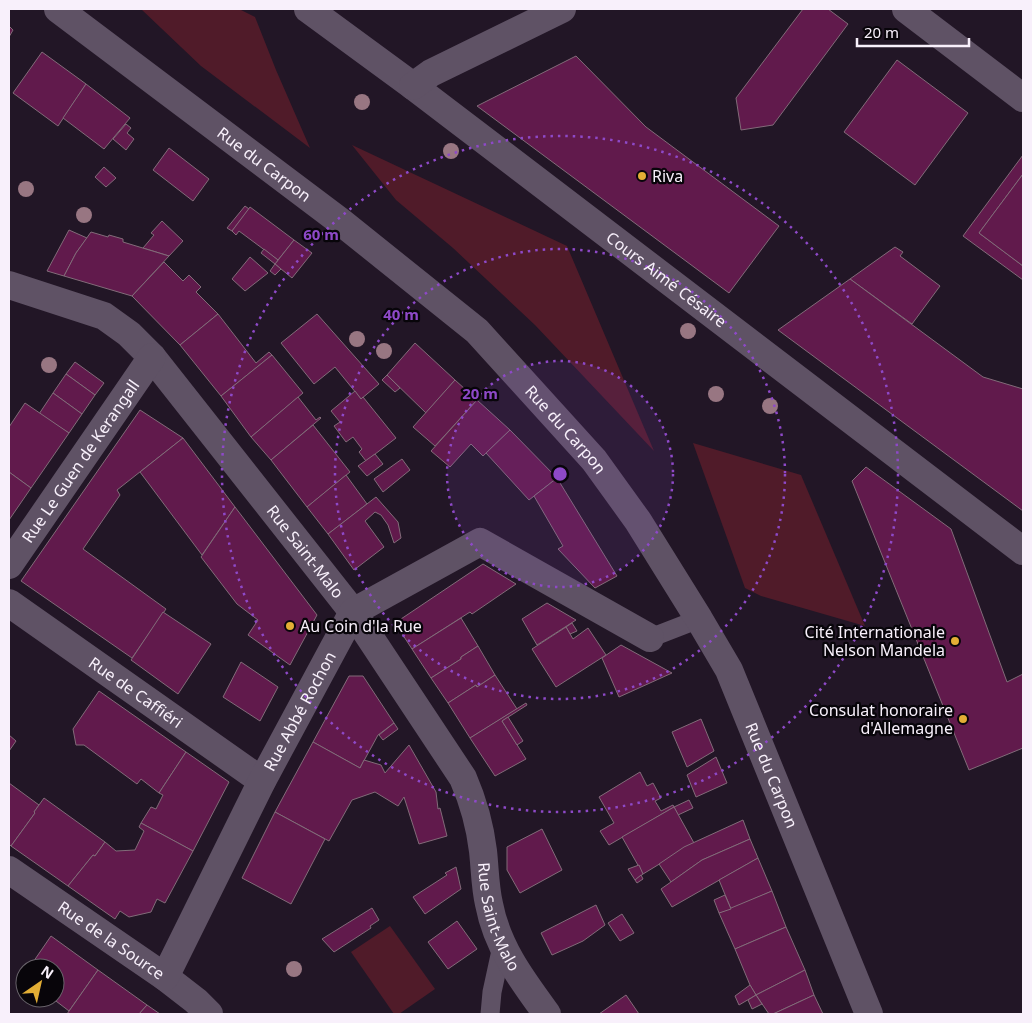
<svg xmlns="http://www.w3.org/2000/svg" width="1032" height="1023" font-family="'Noto Sans',sans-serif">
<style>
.green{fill:#501b29}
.building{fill:#611a4c;stroke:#826b79}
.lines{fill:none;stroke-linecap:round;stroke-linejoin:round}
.lane{stroke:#5f5265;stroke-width:19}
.street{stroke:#5f5265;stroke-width:28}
.secondary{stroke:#5f5265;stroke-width:28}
.tree{fill:#987682}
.ring{fill:none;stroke:#8e49c8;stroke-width:2.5;stroke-dasharray:2.5 5}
.poi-dot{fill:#e3ae35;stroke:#08050a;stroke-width:2}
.labels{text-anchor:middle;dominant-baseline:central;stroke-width:4.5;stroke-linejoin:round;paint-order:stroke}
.street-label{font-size:16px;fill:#f8f0fb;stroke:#08050a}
.poi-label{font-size:16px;fill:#f8f0fb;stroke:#08050a;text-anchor:start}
.centre{fill:#8e49c8;stroke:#08050a;stroke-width:2.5}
.ring-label{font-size:15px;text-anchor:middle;font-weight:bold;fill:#8e49c8;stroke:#08050a;stroke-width:4.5;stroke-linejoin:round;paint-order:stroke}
</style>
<rect width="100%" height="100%" fill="#221626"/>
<g class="green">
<polygon points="141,9 239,9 255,17 276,70 310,148 201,66"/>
<polygon points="352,145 567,246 654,451 535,325 453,248 396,200"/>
<polygon points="693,443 801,475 865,626 761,596 745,588"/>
<polygon points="390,926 435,989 399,1014 394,1014 351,952"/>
</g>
<g class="building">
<polygon points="803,9 828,9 848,24 773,125 741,130 736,98"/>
<polygon points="9,26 13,30 9,37"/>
<polygon points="42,52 86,84 58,126 13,93"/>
<polygon points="576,56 646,127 779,226 729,293 477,106"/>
<polygon points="897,60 968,113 915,185 844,132"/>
<polygon points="86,84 130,118 104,149 63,118"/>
<polygon points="126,124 131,128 127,133 134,139 126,150 113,139"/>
<polygon points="169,148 209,179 193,201 153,170"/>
<polygon points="1023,155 1023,174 979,233 1023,266 1023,280 963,236"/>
<polygon points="104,167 116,178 106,187 95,177"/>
<polygon points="1023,174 1023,266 979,233"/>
<polygon points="245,206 249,209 232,231 227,228"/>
<polygon points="250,207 294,240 278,260 239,231 236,235 232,231"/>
<polygon points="162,221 183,241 169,256 143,248 154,235 151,233"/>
<polygon points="69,230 87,238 76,253 64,276 47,271"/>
<polygon points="91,232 108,237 109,235 123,239 123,242 169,256 132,296 64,276 76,253"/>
<polygon points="294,240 312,253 292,278 275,264"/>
<polygon points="895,247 903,252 900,256 940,286 912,324 850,279"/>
<polygon points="264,249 278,260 275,264 261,253"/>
<polygon points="250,257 268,273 245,291 232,279"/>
<polygon points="164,262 183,281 189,275 201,287 196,292 218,314 180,345 132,296"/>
<polygon points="275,264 281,269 275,275 270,271"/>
<polygon points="850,279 983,377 1023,389 1023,511 778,330"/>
<polygon points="218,314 256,363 269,352 272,355 221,396 180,345"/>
<polygon points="317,314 379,384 361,399 335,367 314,384 281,343"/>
<polygon points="415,343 455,380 426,413 387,375"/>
<polygon points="272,355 303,393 251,437 221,396"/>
<polygon points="75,362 104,383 95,395 66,374"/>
<polygon points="66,374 95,395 82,414 53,393"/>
<polygon points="387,375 400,388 395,392 382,380"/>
<polygon points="455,380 477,400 435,446 413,427"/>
<polygon points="355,391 361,399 363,397 396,438 366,461 359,452 362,449 353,437 346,442 334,426 340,422 331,411"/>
<polygon points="53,393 82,414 69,433 39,414"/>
<polygon points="298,397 316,420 320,417 321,418 271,460 251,437"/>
<polygon points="477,400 510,430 483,456 471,444 450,467 431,451"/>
<polygon points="25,403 69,433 31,488 9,472 9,427"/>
<polygon points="140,410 183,438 117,490 120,495 83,549 166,609 132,658 21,581"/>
<polygon points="313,425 350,472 307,507 271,460"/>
<polygon points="510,430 557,478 529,500 486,453"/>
<polygon points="183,438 235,507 202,555 140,472"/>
<polygon points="375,454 383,464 367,476 358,466"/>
<polygon points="402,459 410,470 383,492 374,479"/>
<polygon points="866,467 951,529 1007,682 1023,674 1023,748 969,770 852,481"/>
<polygon points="9,472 31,488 9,520"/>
<polygon points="346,475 367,504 328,534 307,507"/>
<polygon points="557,478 617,576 595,588 558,549 563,546 534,496"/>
<polygon points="376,497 398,522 401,538 394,543 388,525 381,515 375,512 365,521 384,547 354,570 328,534"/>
<polygon points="235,507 317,615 290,665 248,635 258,620 237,604 201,557"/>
<polygon points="483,564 516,584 472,614 470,612 412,649 395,623"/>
<polygon points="547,603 576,620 537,645 522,619"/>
<polygon points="163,612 211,644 178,694 131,660"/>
<polygon points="461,618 478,646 461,657 461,659 431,678 412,649"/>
<polygon points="572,623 577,631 570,634 566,627"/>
<polygon points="566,627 573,639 588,628 606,655 556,687 532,649"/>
<polygon points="621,645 672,673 619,697 602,658"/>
<polygon points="478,646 495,675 477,687 476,685 448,703 431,678 461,659 461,657"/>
<polygon points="241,662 278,687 260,721 223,697"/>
<polygon points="495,675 517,709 470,738 448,703 476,685 477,687"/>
<polygon points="349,676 363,676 394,723 378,735 360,768 313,742"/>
<polygon points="99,691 186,752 159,793 141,779 137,784 84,745 76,745 73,729"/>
<polygon points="526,703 527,705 502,721 526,759 495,776 470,738"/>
<polygon points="508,717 523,741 517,745 502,721"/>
<polygon points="701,719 714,751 687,767 672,732"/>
<polygon points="394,723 398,729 383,740 379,735"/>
<polygon points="9,735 16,741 9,751"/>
<polygon points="313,742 360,768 364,760 381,765 385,773 409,745 436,792 438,809 440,808 447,836 419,844 404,797 398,806 375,792 352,800 329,841 275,812"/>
<polygon points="186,752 229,782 193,851 141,823 151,807 156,809 163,795 159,793"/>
<polygon points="716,757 727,783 696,797 687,775"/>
<polygon points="640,772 647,786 653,783 661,798 655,801 661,811 673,805 674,807 609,845 600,831 614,823 599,797"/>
<polygon points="9,783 39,805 34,812 35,813 11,846 9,844"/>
<polygon points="44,798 105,842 95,856 93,855 68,886 11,846 35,813 34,812"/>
<polygon points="689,800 693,808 678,815 674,807"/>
<polygon points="674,807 694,843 643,874 622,837"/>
<polygon points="275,812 325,839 291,904 242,878"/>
<polygon points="743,820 750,839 702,860 671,882 659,864 684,847"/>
<polygon points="141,823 193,851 165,903 157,899 151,912 129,917 120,911 115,919 68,886 93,855 95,856 105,842 116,851 135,850 144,831 139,827"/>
<polygon points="542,829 562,870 520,893 507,870 507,847"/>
<polygon points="750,839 758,858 672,907 661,889 702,860"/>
<polygon points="758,858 772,891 731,909 719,880"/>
<polygon points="639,865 643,874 635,880 628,869"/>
<polygon points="456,867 461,889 425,914 413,897 447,875 445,873"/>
<polygon points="641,875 643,879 637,883 635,880"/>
<polygon points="772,891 786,927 735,949 719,913"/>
<polygon points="725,895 731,909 719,913 714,900"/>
<polygon points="596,905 605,925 583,941 552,955 541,933"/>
<polygon points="372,908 379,920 370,926 371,928 334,952 322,939"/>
<polygon points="622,914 634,933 620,941 608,923"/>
<polygon points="457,921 477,949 448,969 428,942"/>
<polygon points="786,927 805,970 756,995 750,985 735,949"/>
<polygon points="51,936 98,970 69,1011 52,998 55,998 55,968 29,968"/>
<polygon points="98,970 147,1005 139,1014 67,1014"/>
<polygon points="805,970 814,995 773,1014 769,1014 756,995"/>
<polygon points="750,985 756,995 739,1005 735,996"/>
<polygon points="626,995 639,1014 599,1014"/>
<polygon points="756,995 762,1004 752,1009 748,1000"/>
<polygon points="814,995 823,1014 773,1014"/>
<polygon points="147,1005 160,1014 139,1014"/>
</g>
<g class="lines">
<g class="lane">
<polyline points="650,638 699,619"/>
<polyline points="490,1014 492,992 502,946"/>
</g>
<g class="street">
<path id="s1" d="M 308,9 L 413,86 L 1023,551"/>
<polyline points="906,9 1023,98"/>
<polyline points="413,86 431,73 562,9"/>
<path id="s2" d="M 9,285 L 104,316 L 129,334 L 152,357 L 353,612 L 463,778 C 473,801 480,826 483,851 C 485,869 485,887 489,904 C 497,947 522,980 547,1014"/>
<path id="s3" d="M 9,565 L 152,357"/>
<path id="s4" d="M 9,603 L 262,781"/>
<path id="s5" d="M 9,870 L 165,977 L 196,1001 L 209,1014"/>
<path id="s6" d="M 165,977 L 262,781 L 353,612 L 480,542 L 650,638"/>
</g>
<path class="secondary" id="s7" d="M 58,9 L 341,222 L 477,331 L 594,460 L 638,521 L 699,619 L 729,670 L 869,1014"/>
</g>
<g class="tree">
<circle cx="362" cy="102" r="8"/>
<circle cx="451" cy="151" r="8"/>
<circle cx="26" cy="189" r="8"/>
<circle cx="84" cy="215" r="8"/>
<circle cx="688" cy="331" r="8"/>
<circle cx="357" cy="339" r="8"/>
<circle cx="384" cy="351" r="8"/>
<circle cx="49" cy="365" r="8"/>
<circle cx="716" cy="394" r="8"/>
<circle cx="770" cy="406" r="8"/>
<circle cx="294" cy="969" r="8"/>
</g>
<circle cx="560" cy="474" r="113" fill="#8e49c8" fill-opacity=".12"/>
<g class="ring">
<circle cx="560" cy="474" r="113"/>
<circle cx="560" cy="474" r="225"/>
<circle cx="560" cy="474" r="338"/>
</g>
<g class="poi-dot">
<circle cx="642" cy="176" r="5"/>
<circle cx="290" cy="626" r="5"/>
<circle cx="955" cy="641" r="5"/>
<circle cx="963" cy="719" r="5"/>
</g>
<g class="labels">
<g class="street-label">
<text stroke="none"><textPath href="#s7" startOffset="258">Rue du Carpon</textPath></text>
<text stroke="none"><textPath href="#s1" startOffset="449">Cours Aimé Césaire</textPath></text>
<text stroke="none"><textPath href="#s7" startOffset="661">Rue du Carpon</textPath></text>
<text stroke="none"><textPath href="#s3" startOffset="126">Rue Le Guen de Kerangall</textPath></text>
<text stroke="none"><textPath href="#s2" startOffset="411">Rue Saint-Malo</textPath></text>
<text stroke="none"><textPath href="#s4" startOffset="155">Rue de Caffiéri</textPath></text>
<text stroke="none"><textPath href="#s6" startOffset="298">Rue Abbé Rochon</textPath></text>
<text stroke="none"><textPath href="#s7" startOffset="1066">Rue du Carpon</textPath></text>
<text stroke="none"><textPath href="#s2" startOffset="831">Rue Saint-Malo</textPath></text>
<text stroke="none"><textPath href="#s5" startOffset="124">Rue de la Source</textPath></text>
</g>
<g class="poi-label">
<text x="652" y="176">Riva</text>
<text x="300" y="626">Au Coin d'la Rue</text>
<text x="945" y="632" text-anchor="end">Cité Internationale<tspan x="945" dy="18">Nelson Mandela</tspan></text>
<text x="953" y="710" text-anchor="end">Consulat honoraire<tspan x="953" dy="18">d'Allemagne</tspan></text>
</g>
</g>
<circle cx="560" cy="474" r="8" class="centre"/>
<g class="ring-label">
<text x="321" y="240">60 m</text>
<text x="401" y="320">40 m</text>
<text x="480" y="399">20 m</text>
</g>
<rect width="1032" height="1023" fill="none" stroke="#f8f0fb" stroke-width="20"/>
<g transform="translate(40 983) rotate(34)"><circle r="24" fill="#08050a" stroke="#68636a"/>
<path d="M0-4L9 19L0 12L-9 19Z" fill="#e3ae35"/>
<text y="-8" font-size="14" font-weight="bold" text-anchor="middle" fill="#f8f0fb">N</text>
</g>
<path d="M857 38v8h112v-8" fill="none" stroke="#f8f0fb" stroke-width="2.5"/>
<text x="864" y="38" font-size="15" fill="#f8f0fb" stroke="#08050a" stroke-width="4" paint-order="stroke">20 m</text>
</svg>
